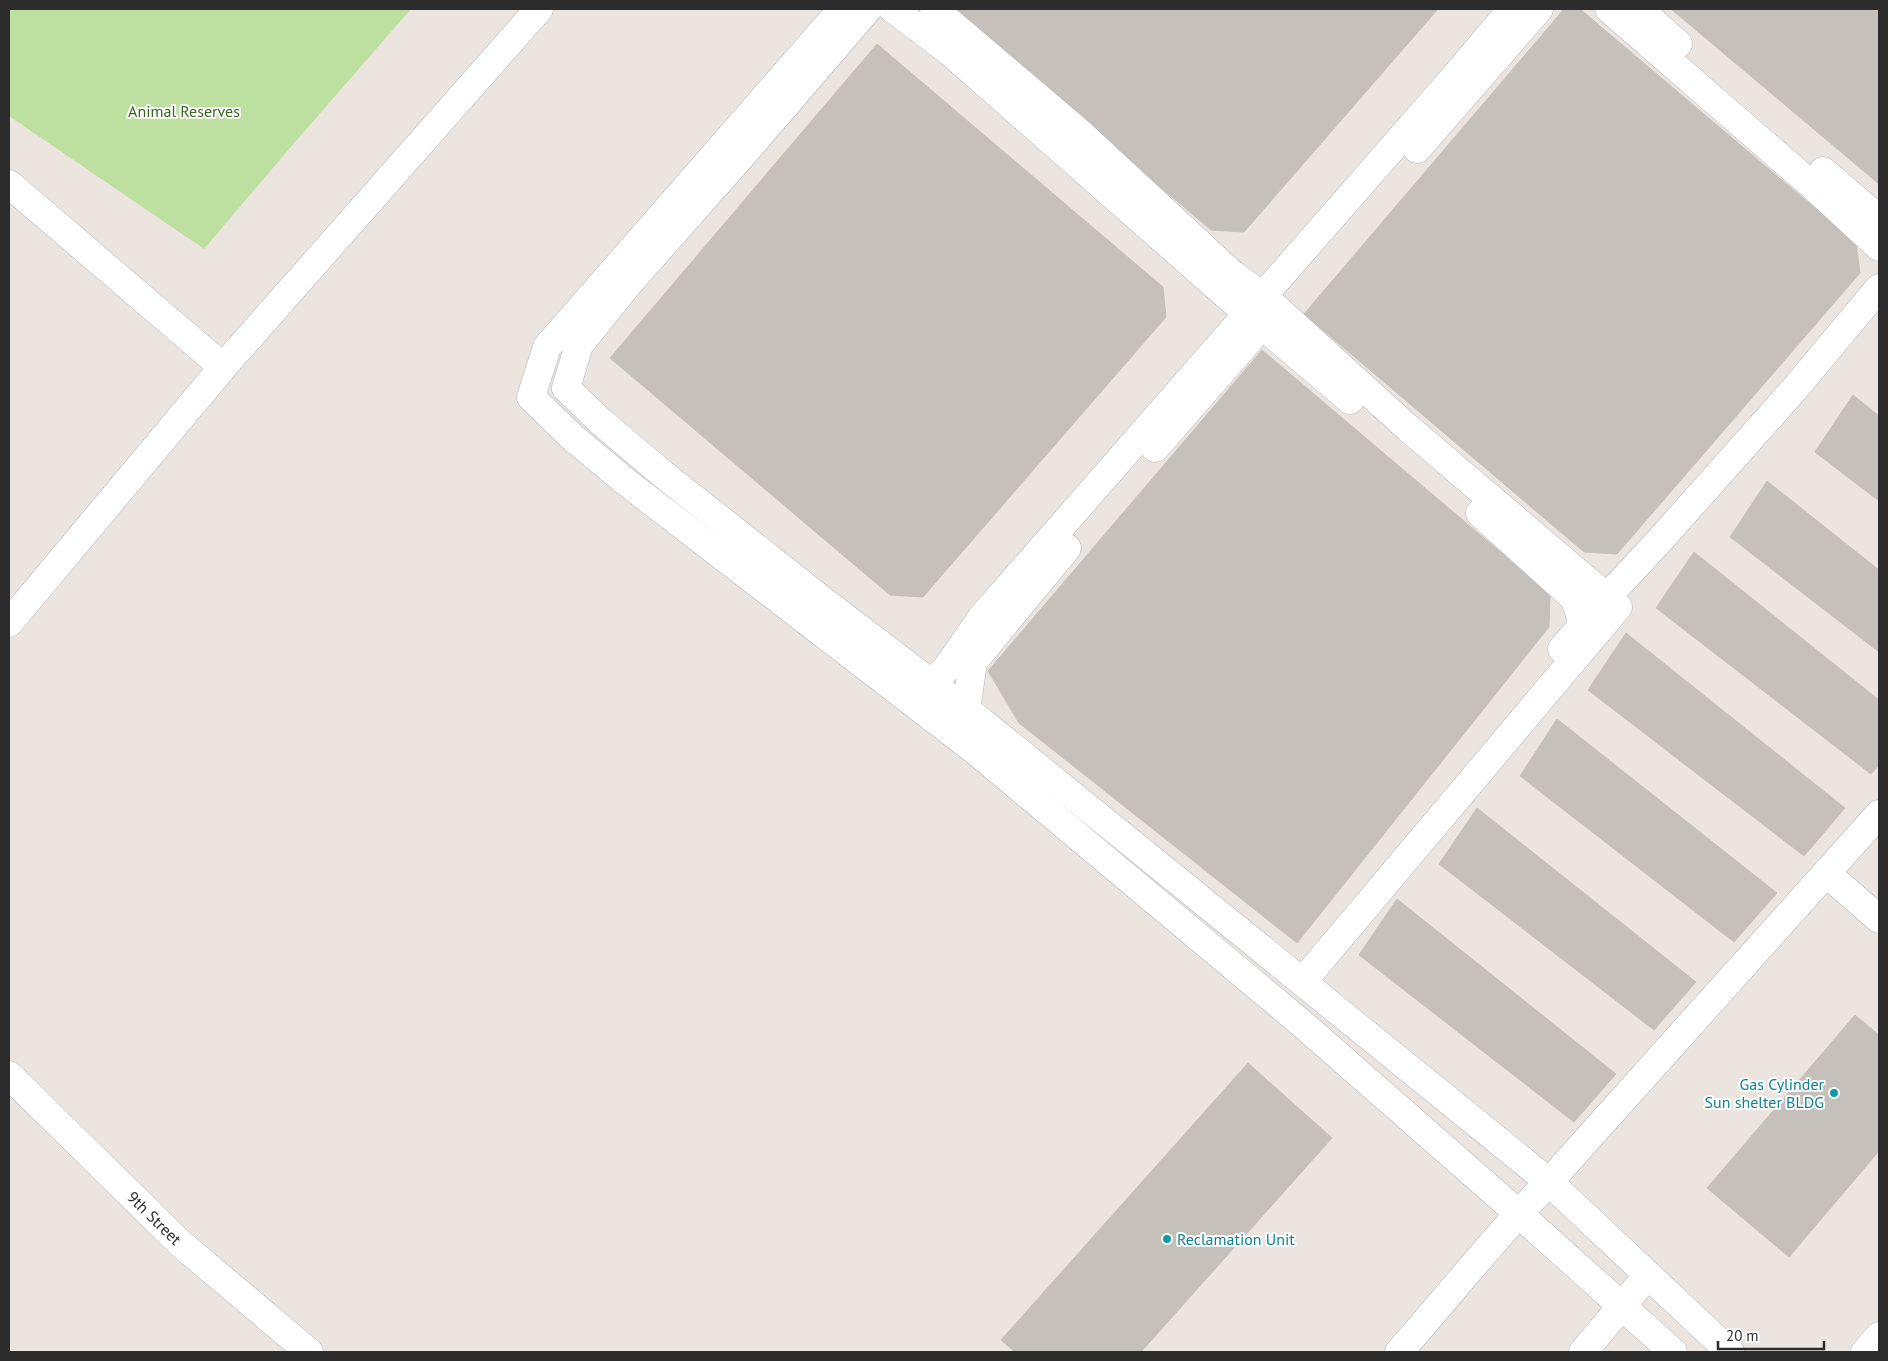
<svg xmlns="http://www.w3.org/2000/svg" width="1888" height="1361" font-family="'PT Sans',sans-serif">
<style>
.green{fill:#bddfa0}
.building{fill:#c5c0ba;stroke:#c8c0b9}
.lines{fill:none;stroke-linecap:round;stroke-linejoin:round}
.minor-casing{stroke:#afb3bb;stroke-width:29}
.minor{stroke:#fff;stroke-width:28}
.culture-dot{fill:#0f9aa8;stroke:#fff;stroke-width:2}
.labels{text-anchor:middle;dominant-baseline:central;stroke-width:4;stroke-linejoin:round;paint-order:stroke}
.park-label{font-size:16px;fill:#376520;stroke:#fff}
.culture-label{font-size:16px;fill:#0d838f;stroke:#fff;text-anchor:end}
.street-label{font-size:16px;fill:#2c2c2c;stroke:#fff}
</style>
<rect width="100%" height="100%" fill="#ece5df"/>
<polygon class="green" points="9,9 411,9 289,149 204,249 9,116"/>
<g class="building">
<polygon points="950,9 1438,9 1244,232 1211,230"/>
<polygon points="1564,9 1580,9 1856,243 1860,273 1617,554 1584,552 1304,314"/>
<polygon points="1671,9 1879,9 1879,184"/>
<polygon points="877,44 1163,287 1166,317 923,597 890,595 610,358"/>
<polygon points="1262,350 1550,594 1549,627 1297,943 1019,723 988,671"/>
<polygon points="1853,395 1879,416 1879,501 1815,452"/>
<polygon points="1767,481 1879,570 1879,652 1730,537"/>
<polygon points="1694,552 1879,700 1879,765 1871,774 1656,608"/>
<polygon points="1626,633 1845,808 1804,856 1588,690"/>
<polygon points="1557,719 1777,893 1734,942 1520,776"/>
<polygon points="1477,808 1696,982 1654,1030 1439,864"/>
<polygon points="1397,899 1616,1074 1574,1122 1359,955"/>
<polygon points="1855,1015 1879,1035 1879,1151 1789,1257 1707,1188"/>
<polygon points="1248,1063 1332,1138 1141,1352 1015,1352 1001,1340"/>
</g>
<g class="lines">
<defs>
<g id="minor">
<polyline points="842,9 547,347 531,397 572,437 626,482 977,752 1300,1022 1518,1213 1673,1352"/>
<polyline points="868,9 746,151 629,283 579,345 566,388 599,420 664,475 826,603 982,722 1549,1182 1730,1352"/>
<polyline points="893,9 950,52 1224,293 1350,400"/>
<polyline points="934,9 1081,134 1232,274 1263,296 1408,428 1618,607 1303,981"/>
<polyline points="1609,9 1813,186 1879,247"/>
<polyline points="1639,9 1678,44"/>
<polyline points="1417,149 1539,9"/>
<polyline points="1823,171 1879,219"/>
<polyline points="9,184 223,367"/>
<polyline points="1155,448 1258,330"/>
<polyline points="1480,513 1575,599 1583,625 1562,649"/>
<polyline points="1594,611 1661,539 1798,385 1879,288"/>
<polyline points="9,623 223,367 539,9"/>
<polyline points="919,696 946,669 982,617 1458,73 1512,9"/>
<polyline points="966,710 973,662 1067,548"/>
<polyline points="1826,873 1879,919"/>
<path id="s1" d="M 9,1075 L 181,1244 L 309,1352"/>
<path d="M 1399,1352 C 1449,1296 1495,1236 1549,1182 L 1879,814"/>
<polyline points="1583,1352 1648,1275"/>
<polyline points="1865,1352 1879,1336"/>
</g>
</defs>
<use href="#minor" class="minor-casing"/>
<use href="#minor" class="minor"/>
</g>
<g class="culture-dot">
<circle cx="1834" cy="1093" r="5"/>
<circle cx="1167" cy="1239" r="5"/>
</g>
<g class="labels">
<g class="park-label">
<text x="184" y="111">Animal Reserves</text>
</g>
<g class="culture-label">
<text x="1824" y="1084">Gas Cylinder<tspan x="1824" dy="18">Sun shelter BLDG</tspan></text>
<text x="1177" y="1239" text-anchor="start">Reclamation Unit</text>
</g>
<g class="street-label">
<text stroke="none"><textPath href="#s1" startOffset="204">9th Street</textPath></text>
</g>
</g>
<rect width="1888" height="1361" fill="none" stroke="#2c2c2c" stroke-width="20"/>
<path d="M1718 1341v8h106v-8" fill="none" stroke="#2c2c2c" stroke-width="2.5"/>
<text x="1726" y="1341" font-size="15" fill="#2c2c2c" stroke="#ffffff" stroke-width="4" paint-order="stroke">20 m</text>
</svg>
